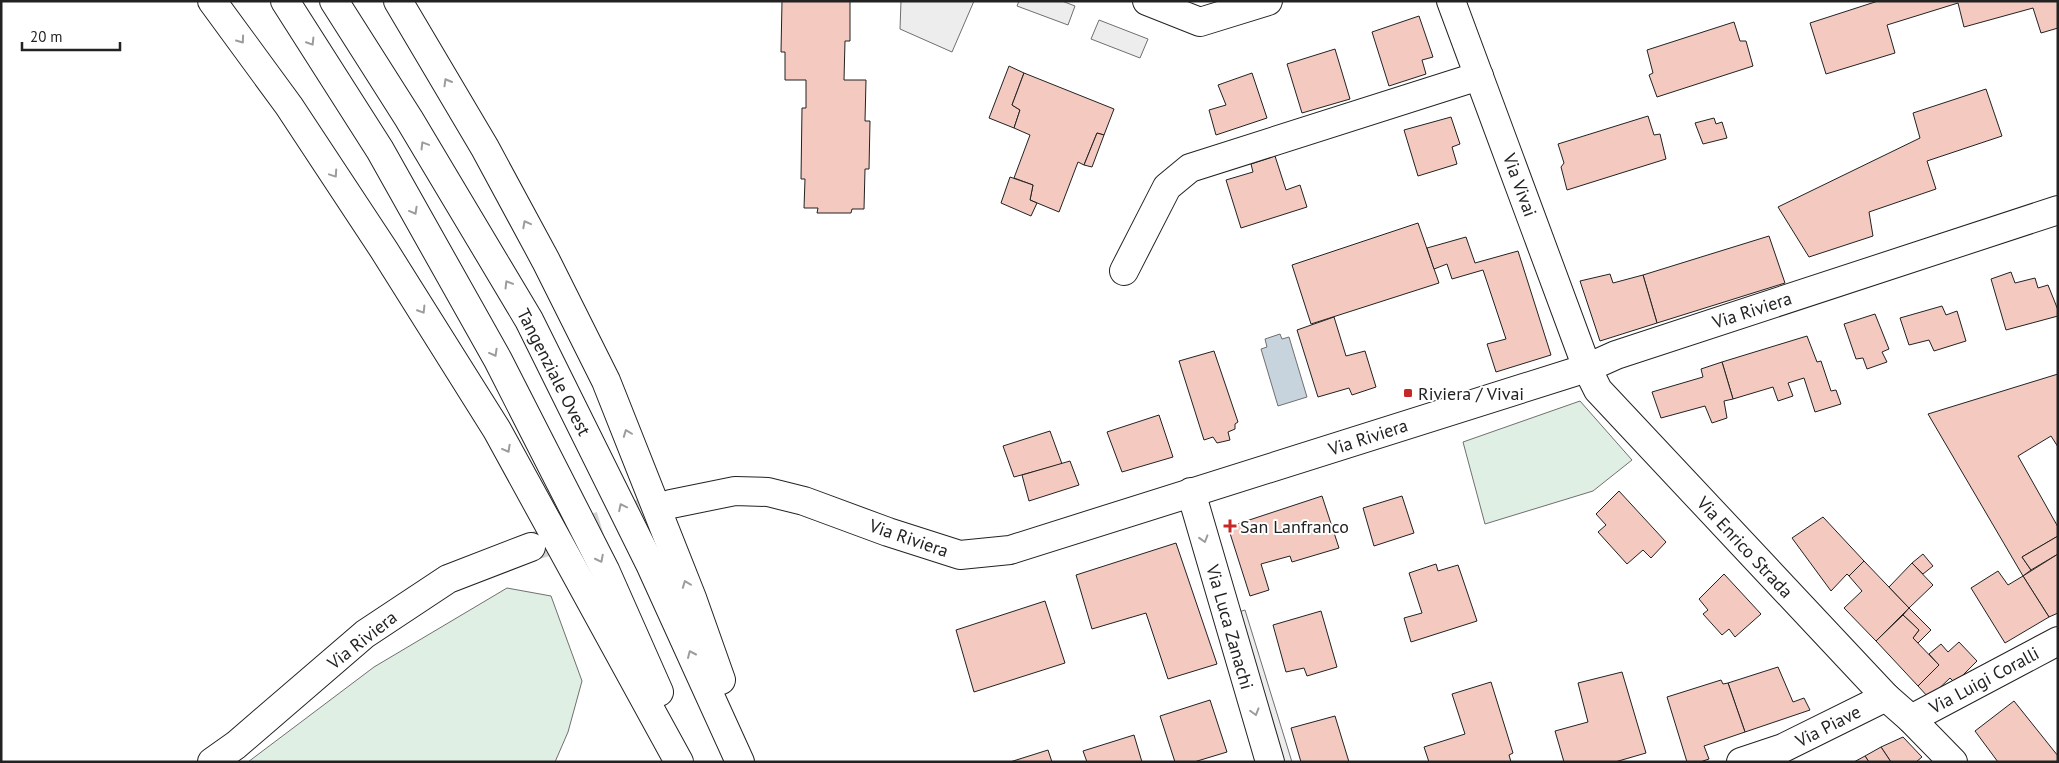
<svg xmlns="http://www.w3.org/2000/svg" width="2059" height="763" font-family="'PT Sans',sans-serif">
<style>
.green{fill:#e0efe3;stroke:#6f6f6f}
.parking{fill:#ededed;stroke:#6f6f6f}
.water{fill:#c7d3dd;stroke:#6f6f6f}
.building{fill:#f3c9c0;stroke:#222}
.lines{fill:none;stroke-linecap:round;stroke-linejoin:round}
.minor-tunnel{stroke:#d3d3d3;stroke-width:28;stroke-dasharray:28 14;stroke-linecap:butt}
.minor-casing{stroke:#222;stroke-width:30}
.highway-casing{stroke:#222;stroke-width:30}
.minor{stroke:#fff;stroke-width:28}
.highway{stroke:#fff;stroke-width:28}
.oneway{stroke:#9c9c9c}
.poi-dot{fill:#c62828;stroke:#fff;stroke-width:2}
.labels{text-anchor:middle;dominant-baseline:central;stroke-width:4;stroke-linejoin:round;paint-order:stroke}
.street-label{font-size:18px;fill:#222;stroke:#fff}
.poi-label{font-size:18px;fill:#222;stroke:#fff;text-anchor:start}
</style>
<rect width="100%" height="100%" fill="#fff"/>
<g class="green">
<polygon points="1580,401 1632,460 1593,491 1485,524 1463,442"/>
<polygon points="507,588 551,596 582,681 568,732 555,762 248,762 374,667"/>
</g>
<g class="parking">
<polygon points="901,1 974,1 952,52 900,29"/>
<polygon points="1019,1 1062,1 1075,6 1068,25 1017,6"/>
<polygon points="1099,20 1148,39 1140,58 1091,39"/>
<polygon points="1245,610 1292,762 1278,762 1232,614"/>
</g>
<polygon class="water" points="1280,334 1282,339 1289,337 1307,397 1278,406 1261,349 1267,347 1265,339"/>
<g class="building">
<polygon points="782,1 850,1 850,41 845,41 844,80 866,80 865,121 870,121 869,169 865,169 864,209 852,209 851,213 817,213 818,208 804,208 805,179 801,179 802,108 806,108 806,80 785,80 785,52 781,52"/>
<polygon points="1878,1 2058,1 2058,28 2041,33 2033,8 1964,27 1958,3 1887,25 1895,53 1826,74 1810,23"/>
<polygon points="1419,16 1433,57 1422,60 1426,74 1389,86 1372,32"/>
<polygon points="1734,22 1740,41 1746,41 1753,66 1657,97 1649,75 1653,73 1647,50"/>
<polygon points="1335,49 1350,99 1302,113 1287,64"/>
<polygon points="1009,66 1024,73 1012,105 1020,110 1014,128 989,118"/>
<polygon points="1024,73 1114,109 1104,135 1097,133 1084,165 1078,162 1059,212 1030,200 1033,185 1014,178 1030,135 1014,128 1020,110 1012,105"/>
<polygon points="1252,73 1267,118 1216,135 1209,110 1226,105 1218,85"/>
<polygon points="1986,89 2002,136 1927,161 1936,189 1869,212 1873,236 1809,257 1778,207 1920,138 1913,113"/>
<polygon points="1648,116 1654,135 1660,134 1666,159 1567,190 1561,167 1564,163 1558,144"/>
<polygon points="1451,117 1460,144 1452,147 1457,164 1418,176 1404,130"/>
<polygon points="1714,118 1716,124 1722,122 1727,138 1703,144 1695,123"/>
<polygon points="1097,133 1104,135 1092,167 1084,165"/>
<polygon points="1275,156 1286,190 1300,185 1307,207 1241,228 1226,180 1253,172 1251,164"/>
<polygon points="1010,177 1033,185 1030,200 1037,203 1031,216 1001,203"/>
<polygon points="1418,223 1439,283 1311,324 1292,265"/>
<polygon points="1769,236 1785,283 1657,323 1643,275"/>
<polygon points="1466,237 1475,263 1518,251 1551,355 1496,372 1487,344 1506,339 1483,270 1452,279 1447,264 1434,269 1427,248"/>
<polygon points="2011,272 2015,283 2035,278 2038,288 2048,285 2058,310 2058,316 2006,330 1991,279"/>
<polygon points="1610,274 1613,283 1643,275 1657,323 1600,341 1580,281"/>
<polygon points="1942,306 1946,315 1957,311 1966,341 1934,351 1929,340 1909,345 1900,318"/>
<polygon points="1875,314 1889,349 1882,352 1887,362 1867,369 1863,358 1856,359 1844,324"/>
<polygon points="1334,317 1346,356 1365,351 1376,387 1352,395 1349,388 1318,397 1297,330"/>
<polygon points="1807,336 1817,362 1821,361 1831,391 1836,390 1841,404 1815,412 1804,378 1788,383 1793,396 1778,401 1773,387 1733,399 1722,362"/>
<polygon points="1214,351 1238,422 1235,424 1235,429 1228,432 1230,440 1217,443 1213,437 1204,440 1179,361"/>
<polygon points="1722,362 1733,399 1724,401 1727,418 1712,423 1705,406 1661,418 1652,392 1703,377 1701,369"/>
<polygon points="2058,374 2058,447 2051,436 2018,456 2058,527 2058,536 2022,557 2031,570 2023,576 1928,414"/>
<polygon points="1159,415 1173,457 1122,472 1107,432"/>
<polygon points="1050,431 1062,464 1014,477 1003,446"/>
<polygon points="1070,461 1079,485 1029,501 1022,475"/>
<polygon points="1619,491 1666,542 1651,558 1643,550 1627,564 1598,532 1606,525 1596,514"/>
<polygon points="1322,496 1339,548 1292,562 1290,556 1261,564 1269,590 1250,596 1228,527"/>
<polygon points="1402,496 1414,533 1374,546 1363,508"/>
<polygon points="1823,517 1864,561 1849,576 1847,574 1831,591 1792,538"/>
<polygon points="2058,536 2058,554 2031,570 2022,557"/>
<polygon points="1176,543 1217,664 1168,679 1146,613 1092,629 1076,575"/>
<polygon points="1923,554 1933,566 1923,574 1912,563"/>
<polygon points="2058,554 2058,613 2049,617 2023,576"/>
<polygon points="1864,561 1909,608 1876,641 1844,608 1862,591 1849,576"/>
<polygon points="1912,563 1933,585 1909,608 1889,587"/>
<polygon points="1436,564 1438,571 1458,565 1477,621 1411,642 1404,618 1422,613 1409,573"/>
<polygon points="1998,571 2008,585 2023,576 2049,617 2005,643 1971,588"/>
<polygon points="1724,574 1761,614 1735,637 1729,629 1722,635 1703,614 1708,610 1699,599"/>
<polygon points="1045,601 1065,663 974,692 956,630"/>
<polygon points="1909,608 1931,630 1918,643 1913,638 1919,630 1903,615"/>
<polygon points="1321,611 1337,667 1307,676 1304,668 1286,672 1273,625"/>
<polygon points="1903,615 1919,630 1913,638 1939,665 1918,686 1876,641"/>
<polygon points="1959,642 1977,661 1955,683 1950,678 1929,698 1918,686 1939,665 1929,654 1941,644 1948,652"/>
<polygon points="1778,667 1793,702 1804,698 1810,710 1745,732 1728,683"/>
<polygon points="1622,672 1646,753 1615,762 1564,762 1555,731 1588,722 1578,683"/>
<polygon points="1721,680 1723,684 1728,683 1745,732 1704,746 1709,759 1700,762 1687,762 1667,697"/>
<polygon points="1491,682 1513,753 1509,755 1511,762 1429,762 1424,747 1465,734 1452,694"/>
<polygon points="1210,700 1227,752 1194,762 1175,762 1160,716"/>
<polygon points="2014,701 2058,756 2058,762 1998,762 1975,731"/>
<polygon points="1335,716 1349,762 1301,762 1291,728"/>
<polygon points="1134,735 1142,762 1087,762 1083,751"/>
<polygon points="1903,737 1922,757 1916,762 1891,762 1881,747"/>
<polygon points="1881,747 1891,762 1869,762 1865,756"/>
<polygon points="1048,750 1052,762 1010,762"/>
<polygon points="1865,756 1869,762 1854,762"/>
</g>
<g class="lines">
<polyline class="minor-tunnel" points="534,546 671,504"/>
<defs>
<g id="minor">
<polyline points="1147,1 1200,22 1268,1"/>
<polyline points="1451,1 1587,368 1598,390 1886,697 1911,719 1953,762"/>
<polyline points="1124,271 1167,187 1190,168 1479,76"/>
<polyline points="1191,492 1270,762"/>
<polyline points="671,504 735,491 768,492 804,501 888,532 960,555 1010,550 1587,368 1616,355 2058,210"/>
<polyline points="1911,719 2058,641"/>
<polyline points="212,762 236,745 365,634 448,579 531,547"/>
<polyline points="1741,762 1783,748 1886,697"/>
</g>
<g id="highway">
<polyline points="212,1 289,106 384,250 497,430 679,762"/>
<polyline points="285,1 380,150 498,360 605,570 659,692"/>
<polyline points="334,1 409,119 529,320 650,564 740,762"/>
<polyline points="398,1 485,148 546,261 606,381 692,598 721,680"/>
</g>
</defs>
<use href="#minor" class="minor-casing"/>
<use href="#highway" class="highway-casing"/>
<use href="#minor" class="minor"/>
<use href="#highway" class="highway"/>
</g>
<defs><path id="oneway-chevron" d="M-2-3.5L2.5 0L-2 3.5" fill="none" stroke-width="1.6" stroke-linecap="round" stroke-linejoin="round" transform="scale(1.25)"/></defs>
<g class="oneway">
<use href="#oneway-chevron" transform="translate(241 40) rotate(54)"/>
<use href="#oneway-chevron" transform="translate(311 42) rotate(58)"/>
<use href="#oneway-chevron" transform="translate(447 82) rotate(-120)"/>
<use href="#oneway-chevron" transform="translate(424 145) rotate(-121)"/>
<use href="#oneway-chevron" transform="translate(334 174) rotate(56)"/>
<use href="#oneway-chevron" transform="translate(414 211) rotate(61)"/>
<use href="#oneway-chevron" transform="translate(526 224) rotate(-118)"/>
<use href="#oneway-chevron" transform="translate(508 284) rotate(-121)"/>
<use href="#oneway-chevron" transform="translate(422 310) rotate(58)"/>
<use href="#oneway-chevron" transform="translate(494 353) rotate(61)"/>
<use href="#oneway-chevron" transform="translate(627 433) rotate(-111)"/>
<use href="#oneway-chevron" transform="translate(507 449) rotate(61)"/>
<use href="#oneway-chevron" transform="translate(622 507) rotate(-116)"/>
<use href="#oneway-chevron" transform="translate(1204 539) rotate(73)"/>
<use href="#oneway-chevron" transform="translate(600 559) rotate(63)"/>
<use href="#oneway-chevron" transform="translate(686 584) rotate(-111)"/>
<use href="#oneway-chevron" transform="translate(691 654) rotate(-114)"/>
<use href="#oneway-chevron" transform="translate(1255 712) rotate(74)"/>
</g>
<g class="poi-dot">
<rect x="1403" y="388" width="10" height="10" rx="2.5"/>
<path d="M1227.5 518.5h5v5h5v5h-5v5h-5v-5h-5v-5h5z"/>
</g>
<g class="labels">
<g class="street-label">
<text transform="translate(1520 185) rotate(70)">Via Vivai</text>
<text transform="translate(1752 310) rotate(-18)">Via Riviera</text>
<text transform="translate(554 372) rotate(63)">Tangenziale Ovest</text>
<text transform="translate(1368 437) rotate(-18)">Via Riviera</text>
<text transform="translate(909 538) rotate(19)">Via Riviera</text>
<text transform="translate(1745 547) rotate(47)">Via Enrico Strada</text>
<text transform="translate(1230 627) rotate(74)">Via Luca Zanachi</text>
<text transform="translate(362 640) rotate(-38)">Via Riviera</text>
<text transform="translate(1984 680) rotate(-28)">Via Luigi Coralli</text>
<text transform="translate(1828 726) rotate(-27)">Via Piave</text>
</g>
<g class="poi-label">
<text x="1418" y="393">Riviera / Vivai</text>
<text x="1240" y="526">San Lanfranco</text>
</g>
</g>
<rect width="2059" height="763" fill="none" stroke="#222222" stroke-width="5"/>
<path d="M22 42v8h98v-8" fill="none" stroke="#222222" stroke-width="2.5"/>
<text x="30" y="42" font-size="15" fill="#222222" stroke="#ffffff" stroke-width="4" paint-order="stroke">20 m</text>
</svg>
